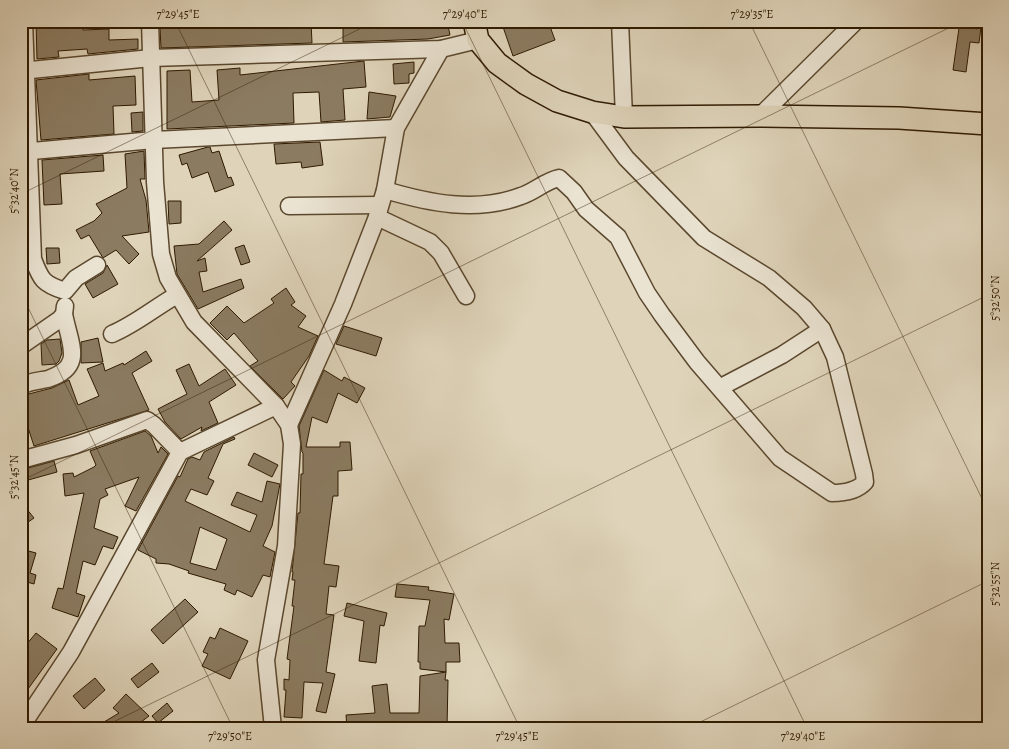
<svg xmlns="http://www.w3.org/2000/svg" width="1009" height="749" font-family="Alegreya,serif">
<style>
.building{fill:#8b7b61;stroke:#2f1a00;fill-rule:evenodd}
.lines{fill:none;stroke-linecap:round;stroke-linejoin:round}
.minor-casing{stroke:#5b482e;stroke-width:19}
.major-casing{stroke:#2f1a00;stroke-width:24}
.minor{stroke:#eae3d2;stroke-width:16}
.major{stroke:#dfd4ba;stroke-width:21}
.ticks{fill:none;stroke:#2f1a00;stroke-width:1;stroke-opacity:0.45}
.neatline{fill:none;stroke:#2f1a00;stroke-width:2}
.ticks-label{font-size:12px;text-anchor:middle;fill:#2f1a00}
</style>
<rect width="100%" height="100%" fill="#dfd4ba"/>
<filter id="stains"><feTurbulence type="fractalNoise" baseFrequency=".004" numOctaves="4"/><feColorMatrix values="0 0 0 0 .2 0 0 0 0 .09 0 0 0 0 .02 0 0 0 .5 -.17"/></filter>
<radialGradient id="worn" r=".72"><stop offset=".6" stop-color="#630" stop-opacity="0"/><stop offset="1" stop-color="#630" stop-opacity=".3"/></radialGradient>
<g class="building">
<polygon points="36,21 82,21 83,30 109,29 109,40 138,39 138,49 88,54 87,49 58,51 59,57 37,59"/>
<polygon points="183,21 235,21 235,24 274,21 286,21 286,24 311,22 312,43 161,48 160,28 183,26"/>
<polygon points="343,21 447,21 450,35 428,39 343,42"/>
<polygon points="501,21 548,21 555,40 513,56"/>
<polygon points="960,21 977,21 976,29 981,27 979,43 970,42 966,72 953,70"/>
<polygon points="364,61 366,87 343,89 345,120 321,122 319,92 293,93 294,123 167,129 167,71 190,70 192,102 219,100 217,70 240,68 240,75"/>
<polygon points="414,62 414,73 409,74 409,83 394,84 393,64"/>
<polygon points="89,74 89,80 135,76 136,105 113,106 114,134 41,140 36,80"/>
<polygon points="369,92 396,96 390,117 367,119"/>
<polygon points="143,112 143,131 132,132 131,113"/>
<polygon points="320,142 323,165 302,168 301,162 276,164 274,144"/>
<polygon points="208,147 210,147 212,153 219,151 228,178 231,177 234,185 215,192 208,172 192,178 187,163 182,165 179,155"/>
<polygon points="144,151 145,179 140,179 146,200 149,232 122,236 139,254 129,264 116,250 103,258 89,235 81,239 76,230 94,221 102,213 96,204 127,188 125,154"/>
<polygon points="103,155 104,171 60,174 62,204 44,205 42,160"/>
<polygon points="168,201 181,201 181,223 169,224"/>
<polygon points="224,221 232,230 197,261 205,258 207,271 199,272 203,292 241,279 244,288 198,309 177,274 174,246 199,244"/>
<polygon points="244,245 250,262 241,265 235,248"/>
<polygon points="46,248 59,248 60,263 47,264"/>
<polygon points="107,265 118,284 93,298 85,284 103,273"/>
<polygon points="286,288 295,302 291,305 306,316 298,327 318,336 309,356 291,382 295,386 283,399 250,366 258,361 234,333 227,340 210,323 227,306 244,323 274,303 271,299"/>
<polygon points="344,326 382,338 376,356 336,344"/>
<polygon points="98,338 103,362 81,363 81,342"/>
<polygon points="60,339 62,353 59,361 56,364 42,365 41,344 47,340"/>
<polygon points="146,351 152,361 132,373 149,410 34,446 21,406 21,396 52,388 69,380 78,405 99,396 87,369 103,363 105,371 123,363 124,365"/>
<polygon points="189,364 199,386 225,369 236,385 209,402 218,423 201,431 202,427 181,439 165,422 158,409 187,394 176,370"/>
<polygon points="324,370 342,381 344,377 365,388 357,403 338,393 327,423 312,417 306,447 340,447 340,442 350,442 352,470 338,471 338,496 333,496 324,564 339,566 336,587 329,586 326,614 334,615 326,672 335,674 326,713 316,711 323,683 304,682 302,718 284,717 286,690 284,690 284,679 289,680 290,660 287,659 294,606 292,606 295,580 292,580 293,572 292,572 298,513 300,513 301,474 303,474 303,453 302,452 299,426"/>
<polygon points="145,431 151,436 158,453 161,447 168,454 136,511 125,506 139,477 105,489 108,495 100,499 94,528 118,537 113,549 103,546 95,565 83,561 76,593 85,596 78,617 52,608 58,588 63,589 84,493 65,496 63,474 73,473 74,477 94,467 96,465 90,451"/>
<path d="M 234,437 L 235,439 L 223,444 L 208,478 L 214,481 L 207,495 L 191,489 L 185,501 L 250,532 L 257,515 L 231,505 L 237,492 L 262,502 L 267,481 L 280,484 L 272,526 L 263,546 L 275,552 L 270,577 L 263,575 L 252,597 L 237,590 L 235,595 L 224,590 L 226,584 L 188,573 L 189,571 L 169,564 L 156,563 L 156,559 L 138,550 L 178,476 L 180,477 L 188,459 L 192,457 L 200,460 L 204,452 ZM 200,527 L 227,539 L 216,570 L 190,563 Z"/>
<polygon points="254,453 278,465 272,477 248,465"/>
<polygon points="54,461 57,472 21,482 21,470"/>
<polygon points="21,502 34,518 21,527"/>
<polygon points="21,549 36,553 30,573 36,575 34,584 27,582 23,594 21,594"/>
<polygon points="397,584 429,587 428,590 454,594 449,620 444,619 445,643 459,643 460,662 446,662 446,672 420,669 420,662 418,662 419,626 425,626 430,600 395,597"/>
<polygon points="185,599 198,612 163,644 151,630"/>
<polygon points="347,603 387,613 384,626 380,625 376,663 359,661 364,621 344,616"/>
<polygon points="220,628 248,641 230,679 202,666 208,654 203,652 210,637 215,639"/>
<polygon points="36,633 57,649 28,689 21,684 21,651"/>
<polygon points="152,663 159,672 138,688 131,679"/>
<polygon points="446,672 445,680 448,680 447,728 347,728 346,715 375,713 372,686 387,684 390,713 419,713 420,676"/>
<polygon points="95,678 105,690 84,709 73,696"/>
<polygon points="126,694 149,716 133,728 94,728 119,713 113,708"/>
<polygon points="167,703 173,711 158,723 152,716"/>
</g>
<g class="lines">
<defs>
<g id="minor">
<path d="M 24,21 L 33,259 C 41,280 43,284 65,291 L 76,278 L 97,265"/>
<polyline points="150,21 155,182 161,254 168,278 194,322 276,406 289,425 292,444 286,546 266,660 273,728"/>
<polyline points="620,21 624,117"/>
<polyline points="21,71 151,58 441,49 478,40"/>
<polyline points="760,116 856,21"/>
<polyline points="21,152 154,140 396,128"/>
<path d="M 385,190 C 429,203 476,213 521,196 C 534,192 545,181 559,178 L 574,192 L 586,209 L 618,237 L 647,293 L 662,315 L 697,362 L 780,458 L 832,493 C 843,493 857,491 865,482 L 864,474 L 835,357 L 822,329 L 804,308 L 769,278 L 704,238 L 626,158 L 592,112"/>
<polyline points="289,206 380,205"/>
<polyline points="377,217 430,242 441,253 466,296"/>
<path d="M 112,334 C 136,324 154,308 177,295"/>
<polyline points="21,346 60,319 64,314 65,306"/>
<path d="M 21,386 C 30,381 38,381 48,379 C 85,367 70,345 64,314"/>
<polyline points="721,387 782,355 822,329"/>
<polyline points="289,425 343,304 377,217 385,190 396,128 441,49"/>
<polyline points="21,460 76,445 147,420 154,425 180,452"/>
<polyline points="21,727 71,652 180,452 276,406"/>
</g>
<polyline id="major" points="474,21 478,40 497,63 526,84 557,101 592,112 624,117 760,116 899,118 988,124"/>
</defs>
<use href="#minor" class="minor-casing"/>
<use href="#major" class="major-casing"/>
<use href="#minor" class="minor"/>
<use href="#major" class="major"/>
</g>
<path class="ticks" d="M 175,21 L 520,728M 462,21 L 807,728M 749,21 L 988,511M 21,194 L 376,21M 21,293 L 233,728M 21,481 L 963,21M 101,728 L 988,295M 688,728 L 988,581"/>
<rect width="1009" height="749" fill="none" stroke="#dfd4ba" stroke-width="55"/>
<rect x="28" y="28" width="954" height="694" class="neatline"/>
<g class="ticks-label">
<text x="178" y="18">7°29'45"E</text>
<text x="465" y="18">7°29'40"E</text>
<text x="752" y="18">7°29'35"E</text>
<text transform="translate(14 191) rotate(-90)" y="4">5°32'40"N</text>
<text transform="translate(995 298) rotate(-90)" y="4">5°32'50"N</text>
<text transform="translate(14 477) rotate(-90)" y="4">5°32'45"N</text>
<text transform="translate(995 584) rotate(-90)" y="4">5°32'55"N</text>
<text x="230" y="740">7°29'50"E</text>
<text x="517" y="740">7°29'45"E</text>
<text x="803" y="740">7°29'40"E</text>
</g>
<rect width="100%" height="100%" filter="url(#stains)"/>
<rect width="100%" height="100%" fill="url(#worn)"/>
</svg>
